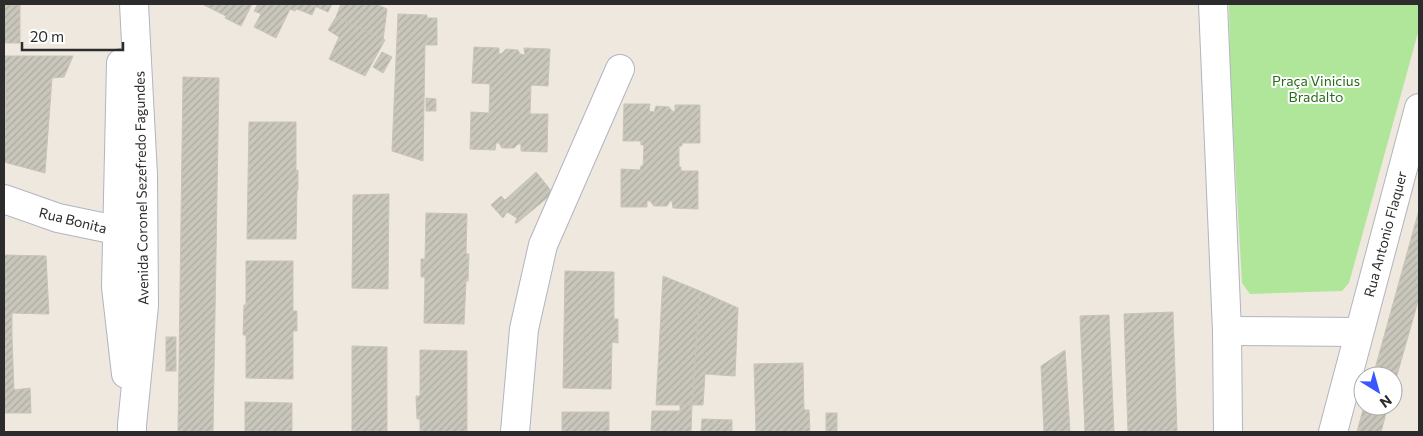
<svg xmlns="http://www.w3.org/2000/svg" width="1423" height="436" font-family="Commissioner,sans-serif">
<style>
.park{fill:#b0e699}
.building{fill:url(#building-hatch);stroke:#cac4b7}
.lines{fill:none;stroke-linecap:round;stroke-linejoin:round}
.street-casing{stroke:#b2b4c0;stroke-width:30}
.secondary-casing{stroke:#b2b4c0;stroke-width:30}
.street{stroke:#fff;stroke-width:28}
.secondary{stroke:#fff;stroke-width:28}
.labels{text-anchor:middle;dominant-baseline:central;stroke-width:4;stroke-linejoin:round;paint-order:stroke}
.park-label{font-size:14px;fill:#266c19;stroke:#fff}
.street-label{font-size:14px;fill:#2c2c2c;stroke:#fff}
</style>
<defs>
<pattern id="building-hatch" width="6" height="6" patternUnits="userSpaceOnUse" patternTransform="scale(1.25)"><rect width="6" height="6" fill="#c9c6bc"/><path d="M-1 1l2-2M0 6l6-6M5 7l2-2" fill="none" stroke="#adaaa2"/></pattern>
</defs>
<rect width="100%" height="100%" fill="#eee8de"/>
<polygon class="park" points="1229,4 1419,4 1419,29 1349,283 1342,291 1250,294 1242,283 1230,72"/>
<g class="building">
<polygon points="202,4 252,4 241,26 225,18 226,16"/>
<polygon points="258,4 310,4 316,6 312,15 297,9 295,11 290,9 276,38 254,27 261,14 254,11"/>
<polygon points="310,4 332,4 328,12"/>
<polygon points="341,4 376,4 387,9 383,40 336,17"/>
<rect x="4" y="5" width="16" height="38"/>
<polygon points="398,14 427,15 427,18 437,18 437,45 425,45 423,161 392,151"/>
<polygon points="336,17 385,40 365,76 329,59 339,37 328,30"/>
<polygon points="474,47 499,48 499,54 501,54 506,49 518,50 520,54 525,55 524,48 550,49 548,86 531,85 530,114 548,114 547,152 521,151 521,144 518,144 514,148 502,148 499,143 496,143 495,150 470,149 471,112 489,113 490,84 472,83"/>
<polygon points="382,52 392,57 383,73 373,67"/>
<polygon points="4,56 73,56 64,77 52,78 45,173 4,162 6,75 4,75"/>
<polygon points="4,75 6,75 5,129 4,129"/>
<polygon points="183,77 219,78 213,432 178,432"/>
<polygon points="426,98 436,99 436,111 426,111"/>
<polygon points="624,104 650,104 649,111 654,112 656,106 669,107 672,111 675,112 675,105 700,105 700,143 682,143 682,146 679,146 679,167 681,167 681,171 698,171 698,209 673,208 672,201 670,201 667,206 654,206 650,201 647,201 647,207 621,207 621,169 640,170 641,166 643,166 644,145 641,145 641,141 623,141"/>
<polygon points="249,122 296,122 296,171 298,170 298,190 297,190 296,239 247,239"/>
<polygon points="536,172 553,193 517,223 515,223 517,218 507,212 511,206 505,200"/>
<polygon points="389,194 388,289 352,288 353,195"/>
<polygon points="501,196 511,206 503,218 491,205"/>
<polygon points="1419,210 1419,298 1393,389 1393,376 1373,376"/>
<polygon points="426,213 467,214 466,254 469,254 468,281 466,281 464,324 424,323 425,277 421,277 421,259 425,259"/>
<polygon points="4,255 46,256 49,314 12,313 12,337 4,337"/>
<polygon points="246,261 293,261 293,311 297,311 297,331 293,331 293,379 246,378 246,335 243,335 244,305 246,305"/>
<polygon points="565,271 614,272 614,319 618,319 618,343 612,342 611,389 563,388"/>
<polygon points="663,276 700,291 692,405 656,405"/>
<polygon points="700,291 738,308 735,376 705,374 703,405 692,405"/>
<polygon points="1173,312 1177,431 1128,432 1124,314"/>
<polygon points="1109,315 1114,432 1085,432 1080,316"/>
<polygon points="4,337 12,337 14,390 30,388 31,413 4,413"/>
<rect x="166" y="337" width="10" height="34"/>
<polygon points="352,346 387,347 387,432 352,432"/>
<polygon points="420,350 467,351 467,432 420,432 420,419 417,419 416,396 420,396"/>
<polygon points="1065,350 1070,432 1044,432 1041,366"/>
<polygon points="803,363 804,410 809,410 810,432 756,432 754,364"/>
<polygon points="245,402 292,403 292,432 245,432"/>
<polygon points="680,405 692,405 691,432 651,432 652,411 680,411"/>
<polygon points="1364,406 1388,406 1381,432 1357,432"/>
<rect x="562" y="412" width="47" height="20"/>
<rect x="826" y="413" width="11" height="19"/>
<polygon points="702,419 732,420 732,432 701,432"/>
</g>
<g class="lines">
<defs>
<g id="street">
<polyline points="1213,4 1227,331 1228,432"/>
<polyline points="4,199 58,218 140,235"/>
<polyline points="1227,331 1359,332"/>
<polyline points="515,432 524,329 543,245 620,69"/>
<polyline points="1333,432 1419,108"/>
</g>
<g id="secondary">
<polyline points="121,63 116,287 126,374"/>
<polyline points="132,432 132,425 144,305 143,176 134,4"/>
</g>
</defs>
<use href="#street" class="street-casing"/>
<use href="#secondary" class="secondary-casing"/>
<use href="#street" class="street"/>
<use href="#secondary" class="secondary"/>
</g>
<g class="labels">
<g class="park-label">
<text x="1316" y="80">Praça Vinicius<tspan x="1316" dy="16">Bradalto</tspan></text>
</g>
<g class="street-label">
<text transform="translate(141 188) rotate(-91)">Avenida Coronel Sezefredo Fagundes</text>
<text transform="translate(73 220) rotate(14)">Rua Bonita</text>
<text transform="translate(1385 234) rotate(-75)">Rua Antonio Flaquer</text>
</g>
</g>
<rect width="1423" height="436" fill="none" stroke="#2c2c2c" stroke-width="10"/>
<g transform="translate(1378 391) rotate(143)"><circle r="24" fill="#ffffff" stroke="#ababab"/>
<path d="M0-4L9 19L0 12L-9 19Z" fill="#3a56ff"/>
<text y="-8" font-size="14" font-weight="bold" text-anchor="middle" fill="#2c2c2c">N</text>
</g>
<path d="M22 42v8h101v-8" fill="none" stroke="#2c2c2c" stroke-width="2.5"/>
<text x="30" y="42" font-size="15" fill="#2c2c2c" stroke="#ffffff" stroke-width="4" paint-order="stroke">20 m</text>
</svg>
